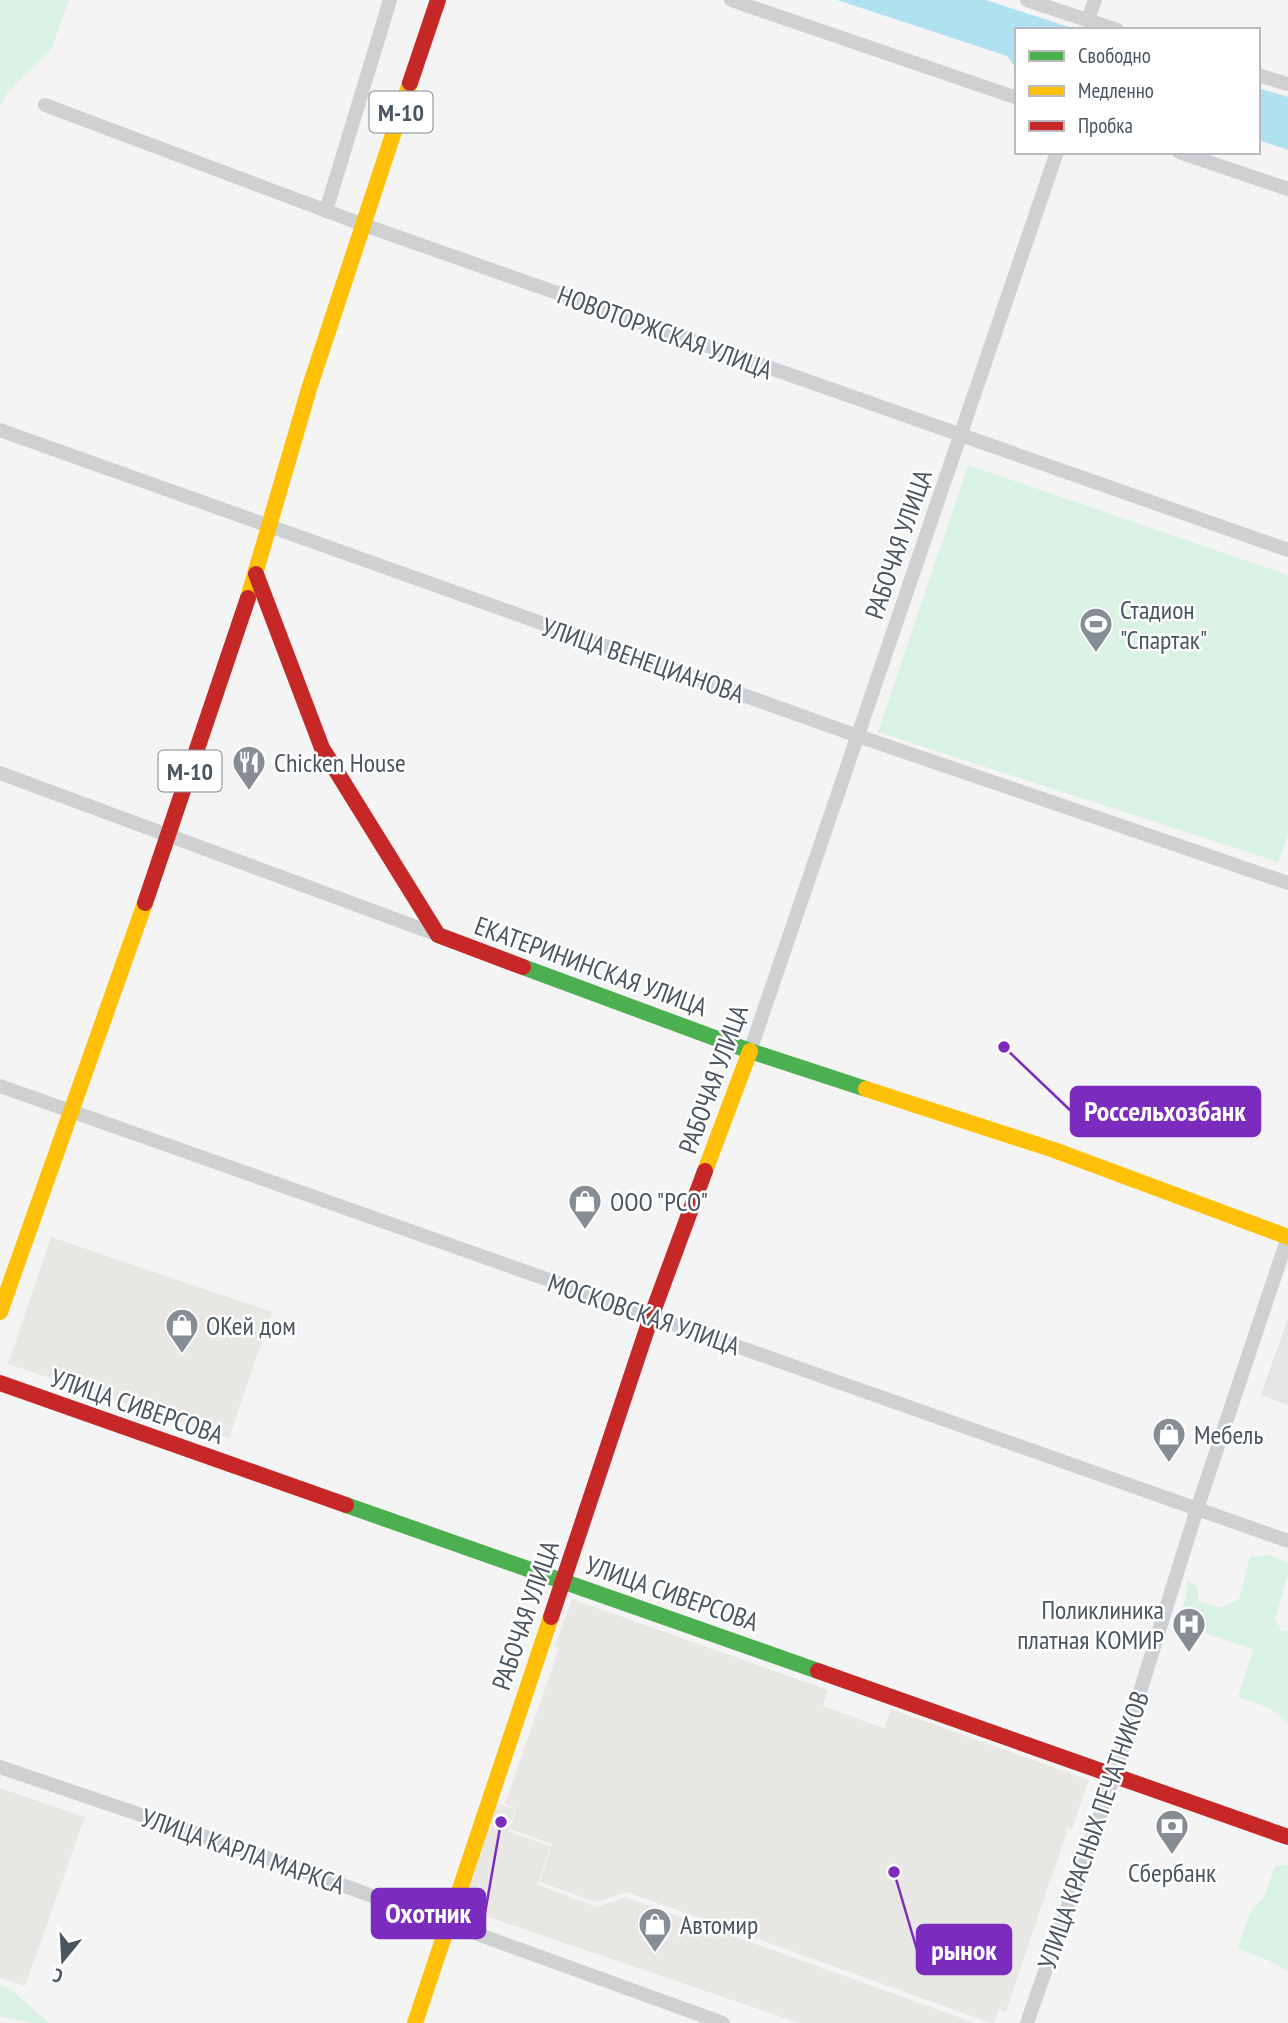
<svg xmlns="http://www.w3.org/2000/svg" width="1288" height="2023" font-family="'PT Sans Narrow',sans-serif">
<style>
.commercial{fill:#e8e7e3}
.education{fill:#e6e5e6}
.green{fill:#d9f2e3}
.water{fill:#aee2f0}
.lines{fill:none;stroke-linecap:round;stroke-linejoin:round}
.street{stroke:#ced0d2;stroke-width:14}
.fast{stroke:#4caf50;stroke-width:16}
.slow{stroke:#ffc107;stroke-width:16}
.jam{stroke:#c62828;stroke-width:16}
.labels{text-anchor:middle;dominant-baseline:central;stroke-width:5;stroke-linejoin:round;paint-order:stroke}
.shield{fill:#fff;stroke:#808990;stroke-width:2}
.shield-label{font-size:24px;font-weight:bold;fill:#4a5661}
.street-label{font-size:26px;fill:#4a5661;stroke:#fff}
.poi-label{font-size:26px;fill:#4a5661;stroke:#fff;text-anchor:start}
.leader{fill:none;stroke:#7b2cbf;stroke-width:2.5}
.callout-dot{fill:#7b2cbf;stroke:#fff;stroke-width:2.5}
.callout{fill:#7b2cbf;stroke:#7b2cbf;stroke-width:2.5}
.callout-label{font-size:28px;text-anchor:middle;font-weight:bold;fill:#fff}
</style>
<rect width="100%" height="100%" fill="#f4f4f4"/>
<g class="commercial">
<polygon points="51,1237 272,1312 229,1438 8,1364"/>
<polygon points="572,1599 828,1690 823,1706 878,1726 885,1728 891,1709 1089,1780 1072,1829 1068,1828 1006,2012 999,2010 994,2023 991,2023 627,1892 596,1902 540,1882 552,1844 510,1829 516,1809 505,1804 559,1648 555,1646"/>
<polygon points="0,1788 85,1817 25,1986 0,1978"/>
<polygon points="491,1802 515,1809 508,1831 550,1846 538,1885 597,1907 625,1897 975,2023 799,2023 456,1906"/>
</g>
<polygon class="education" points="1288,1318 1288,1405 1261,1395"/>
<g class="green">
<polygon points="0,0 69,0 51,50 8,92 0,106"/>
<polygon points="968,465 1288,575 1288,835 1278,862 878,732"/>
<polygon points="1270,1555 1288,1563 1288,1574 1275,1619 1282,1631 1288,1631 1288,1724 1270,1708 1238,1697 1253,1649 1177,1624 1186,1597 1187,1580 1197,1586 1199,1601 1221,1608 1239,1599 1250,1557"/>
<polygon points="1288,1865 1288,1972 1272,1962 1238,1948 1249,1914 1264,1897 1275,1866"/>
<polygon points="0,1985 9,1988 49,2023 33,2023 0,2016"/>
</g>
<g class="water">
<polygon points="837,0 986,0 1078,30 1017,30 1017,70 1007,56"/>
<polygon points="1258,88 1288,97 1288,150 1258,140"/>
</g>
<g class="lines">
<g class="street">
<polyline points="731,0 1017,98"/>
<polyline points="1027,0 1117,30"/>
<polyline points="1088,20 1095,0"/>
<polyline points="1258,75 1288,84"/>
<polyline points="45,105 364,225 1288,550"/>
<polyline points="1179,152 1288,189"/>
<polyline points="326,211 390,0"/>
<polyline points="0,430 858,736 1288,883"/>
<polyline points="0,773 438,935"/>
<polyline points="750,1051 1057,152"/>
<polyline points="0,1086 1288,1541"/>
<polyline points="0,1767 273,1860 723,2023"/>
<polyline points="1027,2023 1114,1775 1197,1509 1288,1237"/>
</g>
<g class="fast">
<polyline points="523,967 750,1051 866,1089"/>
<polyline points="346,1505 818,1671"/>
</g>
<g class="slow">
<polyline points="248,598 309,389 410,83"/>
<polyline points="866,1089 1054,1150 1288,1237"/>
<polyline points="705,1171 750,1051"/>
<polyline points="0,1312 145,903"/>
<polyline points="415,2023 551,1617"/>
</g>
<g class="jam">
<polyline points="410,83 438,0"/>
<polyline points="256,574 322,748 438,935 523,967"/>
<polyline points="145,903 248,598"/>
<polyline points="0,1383 346,1505"/>
<polyline points="551,1617 651,1317 705,1171"/>
<polyline points="818,1671 1288,1837"/>
</g>
</g>
<defs>
<symbol id="stadium-pin" viewBox="-11 -11 22 30"><path d="M0 17L-7.5 6A9.5 9.5 0 1 1 7.5 6Z" fill="#868d94" stroke="#fff"/><path d="M0-5a6.5 5 0 1 0 0 10a6.5 5 0 1 0 0-10ZM-3.5-1.8h7v3.6h-7Z" fill="#fff"/></symbol>
<symbol id="restaurant-pin" viewBox="-11 -11 22 30"><path d="M0 17L-7.5 6A9.5 9.5 0 1 1 7.5 6Z" fill="#868d94" stroke="#fff"/><path d="M-5-6h1v4h1v-4h1v4h1v-4h1v5L-1.5 .5V6h-2V.5L-5-1ZM5-6V6H3V1.5H1.5Q1.5-4 5-6Z" fill="#fff"/></symbol>
<symbol id="shop-pin" viewBox="-11 -11 22 30"><path d="M0 17L-7.5 6A9.5 9.5 0 1 1 7.5 6Z" fill="#868d94" stroke="#fff"/><path d="M-5-2.5h2.3a2.7 3.5 0 0 1 5.4 0H5L5.5 6h-11ZM-1.5-2.5h3a1.5 2.3 0 0 0-3 0Z" fill="#fff"/></symbol>
<symbol id="hospital-pin" viewBox="-11 -11 22 30"><path d="M0 17L-7.5 6A9.5 9.5 0 1 1 7.5 6Z" fill="#868d94" stroke="#fff"/><path d="M-5-5h3v3.5h4V-5h3V5h-3V1.5h-4V5h-3Z" fill="#fff"/></symbol>
<symbol id="bank-pin" viewBox="-11 -11 22 30"><path d="M0 17L-7.5 6A9.5 9.5 0 1 1 7.5 6Z" fill="#868d94" stroke="#fff"/><path d="M-6-4H6V4H-6ZM0-2.3a2.3 2.3 0 1 0 0 4.6a2.3 2.3 0 1 0 0-4.6Z" fill="#fff"/></symbol>
</defs>
<g fill-rule="evenodd">
<use href="#stadium-pin" x="1077" y="605" width="38" height="52"/>
<use href="#restaurant-pin" x="230" y="743" width="38" height="52"/>
<use href="#shop-pin" x="566" y="1182" width="38" height="52"/>
<use href="#shop-pin" x="163" y="1306" width="38" height="52"/>
<use href="#shop-pin" x="1150" y="1415" width="38" height="52"/>
<use href="#hospital-pin" x="1170" y="1605" width="38" height="52"/>
<use href="#bank-pin" x="1153" y="1807" width="38" height="52"/>
<use href="#shop-pin" x="636" y="1905" width="38" height="52"/>
</g>
<g class="labels">
<g class="shield">
<rect x="369.5" y="91.5" width="63" height="41" rx="5"/>
<rect x="158.5" y="750.5" width="63" height="41" rx="5"/>
</g>
<g class="shield-label">
<text x="401" y="112">М-10</text>
<text x="190" y="771">М-10</text>
</g>
<g class="street-label">
<text transform="translate(665 332) rotate(20)">НОВОТОРЖСКАЯ УЛИЦА</text>
<text transform="translate(898 544) rotate(-71)">РАБОЧАЯ УЛИЦА</text>
<text transform="translate(643 660) rotate(19)">УЛИЦА ВЕНЕЦИАНОВА</text>
<text transform="translate(591 966) rotate(20)">ЕКАТЕРИНИНСКАЯ УЛИЦА</text>
<text transform="translate(713 1079) rotate(-70)">РАБОЧАЯ УЛИЦА</text>
<text transform="translate(644 1314) rotate(19)">МОСКОВСКАЯ УЛИЦА</text>
<text transform="translate(137 1406) rotate(19)">УЛИЦА СИВЕРСОВА</text>
<text transform="translate(672 1593) rotate(19)">УЛИЦА СИВЕРСОВА</text>
<text transform="translate(525 1615) rotate(-71)">РАБОЧАЯ УЛИЦА</text>
<text transform="translate(1093 1830) rotate(-71)">УЛИЦА КРАСНЫХ ПЕЧАТНИКОВ</text>
<text transform="translate(243 1851) rotate(19)">УЛИЦА КАРЛА МАРКСА</text>
</g>
<g class="poi-label">
<text x="1120" y="609">Стадион<tspan x="1120" dy="30">"Спартак"</tspan></text>
<text x="274" y="762">Chicken House</text>
<text x="610" y="1201">ООО "РСО"</text>
<text x="206" y="1325">ОКей дом</text>
<text x="1194" y="1434">Мебель</text>
<text x="1164" y="1609" text-anchor="end">Поликлиника<tspan x="1164" dy="30">платная КОМИР</tspan></text>
<text x="1172" y="1872" text-anchor="middle">Сбербанк</text>
<text x="680" y="1924">Автомир</text>
</g>
</g>
<path class="leader" d="M1004 1047L1071 1111M501 1822L485 1913M894 1872L917 1950"/>
<g class="callout-dot">
<circle cx="1004" cy="1047" r="7"/>
<circle cx="501" cy="1822" r="7"/>
<circle cx="894" cy="1872" r="7"/>
</g>
<g class="callout">
<rect x="1071" y="1087" width="189" height="49" rx="7"/>
<rect x="372" y="1889" width="113" height="49" rx="7"/>
<rect x="917" y="1925" width="94" height="49" rx="7"/>
</g>
<g class="callout-label">
<text x="1165" y="1121">Россельхозбанк</text>
<text x="428" y="1923">Охотник</text>
<text x="964" y="1960">рынок</text>
</g>
<rect x="1015" y="28" width="245" height="126" fill="#ffffff" stroke="#b7bbc0" stroke-width="2"/>
<rect x="1029" y="51" width="35" height="10" fill="#4caf50" stroke="#b7bbc0" stroke-width="2"/>
<text x="1078" y="63" font-size="21" fill="#4a5661">Свободно</text>
<rect x="1029" y="86" width="35" height="10" fill="#ffc107" stroke="#b7bbc0" stroke-width="2"/>
<text x="1078" y="98" font-size="21" fill="#4a5661">Медленно</text>
<rect x="1029" y="121" width="35" height="10" fill="#c62828" stroke="#b7bbc0" stroke-width="2"/>
<text x="1078" y="133" font-size="21" fill="#4a5661">Пробка</text>
<g transform="translate(63 1960) rotate(198)" stroke="#ffffff" stroke-width="5" paint-order="stroke">
<path d="M0-5L12 26L0 18L-12 26Z" fill="#4a5661"/>
<text y="-10" font-size="19" font-weight="bold" text-anchor="middle" fill="#4a5661">С</text>
</g>
</svg>
